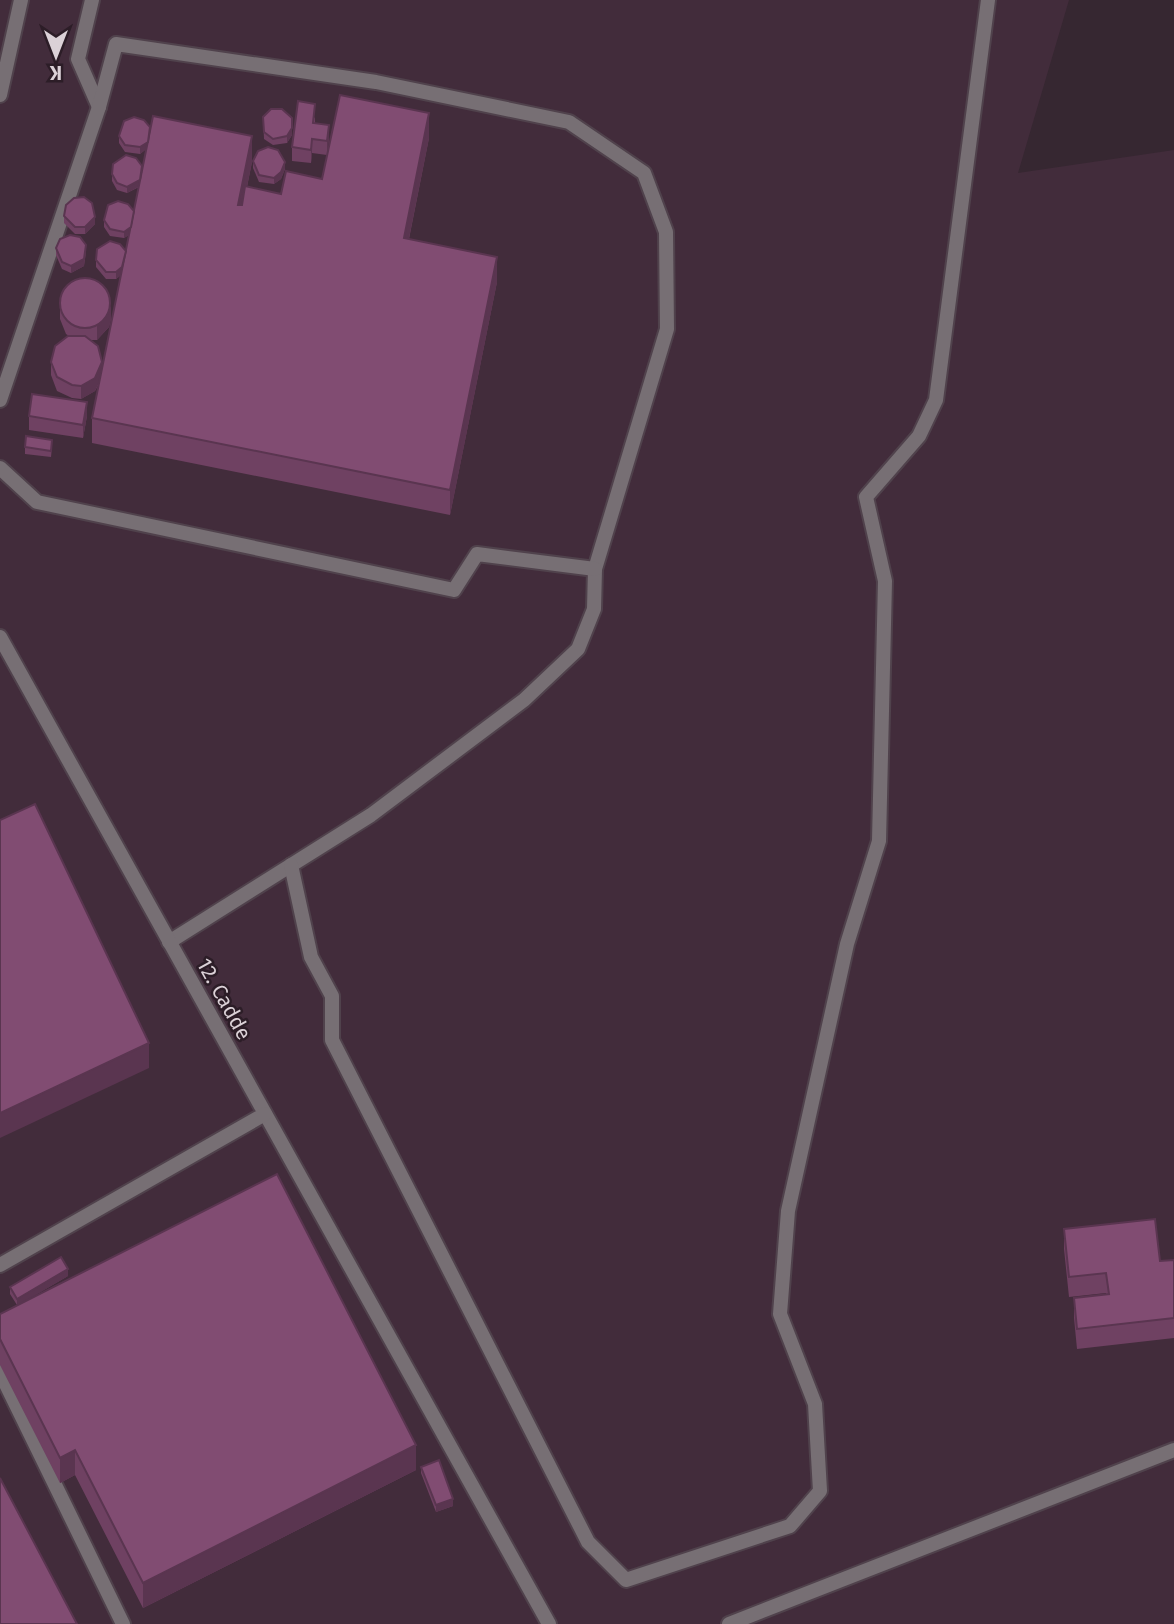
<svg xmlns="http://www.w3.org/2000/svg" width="1174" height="1624" font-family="'Fira Sans',sans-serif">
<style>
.built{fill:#422c3b}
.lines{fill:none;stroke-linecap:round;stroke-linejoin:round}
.service-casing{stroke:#50424c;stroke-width:18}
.service{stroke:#776f74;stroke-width:14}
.wall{fill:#6f4162}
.shaded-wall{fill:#5a3550}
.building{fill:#814c72;stroke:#5a3550;stroke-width:2}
.labels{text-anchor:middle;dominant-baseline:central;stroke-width:5;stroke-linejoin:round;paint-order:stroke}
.street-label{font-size:21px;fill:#dbd1d7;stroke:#2c1d27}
</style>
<rect width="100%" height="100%" fill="#362731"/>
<polygon class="built" points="0,0 1069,0 1018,173 1174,150 1174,1624 0,1624"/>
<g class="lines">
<defs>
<g id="service">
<polyline points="92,0 78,59 99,107"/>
<polyline points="0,95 21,0"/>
<polyline points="0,400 99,107 116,44 376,82 569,122 644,173 666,232 667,329 595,569 594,609 578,649 524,700 371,815 169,942"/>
<polyline points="0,468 37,502 454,590 477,554 595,569"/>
<polyline points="0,637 549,1624"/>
<polyline points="291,865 311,957 332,996 332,1040 588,1542 626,1580 790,1526 820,1491 815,1404 780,1314 788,1211 847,944 879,841 885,581 866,497 919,436 936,400 988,0"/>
<polyline points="0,1265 265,1114"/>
<polyline points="0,1372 123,1624"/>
<polyline points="729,1624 1174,1450"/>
</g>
</defs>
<use href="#service" class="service-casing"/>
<use href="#service" class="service"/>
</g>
<g class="wall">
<polygon points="263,117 292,135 287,143 273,145 264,139"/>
<polygon points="315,117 315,123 329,138 327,155 312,153 311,163 292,161 292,147"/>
<polygon points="150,133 252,162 247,187 281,194 429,138 409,239 497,282 450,515 92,443 92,418 99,384 95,391 81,399 72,398 57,391 51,375 51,362 69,336 66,334 60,319 60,305 111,319 109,327 97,340 91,340 102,366 121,275 116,279 106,279 96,267 96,260 126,251 129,235 124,238 110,236 104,227 104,220 134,211 139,187 127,193 117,190 112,181 112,174 142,172 146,149 140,154 125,152 119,143 119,136"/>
<polygon points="253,161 285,169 281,179 274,184 259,182 253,168"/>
<polygon points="64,216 95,224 85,234 75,234 64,223"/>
<polygon points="56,248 86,252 84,266 71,273 62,269 56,255"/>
<polygon points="29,416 87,416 83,438 29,430"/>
<polygon points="25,447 52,447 51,457 25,454"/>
<polygon points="1064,1229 1160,1261 1174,1260 1174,1338 1077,1349 1074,1318 1074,1298 1106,1295 1106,1293 1069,1297 1064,1249"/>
<polygon points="68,1276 25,1301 416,1470 143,1608 75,1475 60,1483 0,1365 0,1314 17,1305 10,1294 10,1287"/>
<polygon points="421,1467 453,1506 436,1512 421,1473"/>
</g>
<g class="shaded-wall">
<polygon points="429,113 429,138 404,263 404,238"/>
<polygon points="329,125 329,138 327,155 327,141"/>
<polygon points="292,128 292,135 287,143 287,136"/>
<polygon points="150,134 148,148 140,154 140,147"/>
<polygon points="252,136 252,162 238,230 238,205"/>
<polygon points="312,139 312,153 311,163 311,150"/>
<polygon points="285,162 285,169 281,179 274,184 274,178"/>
<polygon points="140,180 140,186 127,193 127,187"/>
<polygon points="95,217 95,224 85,234 85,227"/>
<polygon points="134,218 132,233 124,238 124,232"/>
<polygon points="86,245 84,266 71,273 71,266"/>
<polygon points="497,257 497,282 450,515 450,490"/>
<polygon points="124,266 124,273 116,279 116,272"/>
<polygon points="111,306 111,319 109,327 97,340 97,326"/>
<polygon points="102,362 102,376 95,391 81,399 81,386"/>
<polygon points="87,402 87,416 83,438 83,425"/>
<polygon points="149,1043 149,1068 0,1138 0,1113"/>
<polygon points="68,1269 68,1276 17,1306 17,1299"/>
<polygon points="416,1445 416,1470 143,1608 143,1583"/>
<polygon points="75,1450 75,1475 60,1483 60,1458"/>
<polygon points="453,1499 453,1506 436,1512 436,1505"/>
</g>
<g class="building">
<polygon points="340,95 429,113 404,238 497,257 450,490 92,418 153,116 252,136 238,205 242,205 245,186 281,194 286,171 322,179"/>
<polygon points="298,101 315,104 313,123 329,125 327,141 312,139 311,150 292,147"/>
<polygon points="271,109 282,109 292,118 292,128 287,136 273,139 264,132 263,117"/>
<polygon points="134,117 144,120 150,127 148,142 140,147 125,145 119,136 124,121"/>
<polygon points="268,147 278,150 285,162 281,172 274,178 259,175 253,161 258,151"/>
<polygon points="126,155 136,158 142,166 140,180 127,187 117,183 112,174 113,164"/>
<polygon points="84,197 92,203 95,217 85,227 75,227 64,216 66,205 74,198"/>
<polygon points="118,201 128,204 134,211 131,227 124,232 110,229 104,220 108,205"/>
<polygon points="70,235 80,237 86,245 84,259 71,266 62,262 56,248 60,239"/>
<polygon points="110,241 120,244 126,251 122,267 116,272 106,272 96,260 97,249"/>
<circle cx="85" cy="303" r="25"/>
<polygon points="68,336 85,336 98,346 102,362 95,378 81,386 72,385 57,377 51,362 55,346"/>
<polygon points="32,394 87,402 83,425 29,416"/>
<polygon points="26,436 52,440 51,451 25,447"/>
<polygon points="35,804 149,1043 0,1113 0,820"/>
<polygon points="277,1174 416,1445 143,1583 75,1450 60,1458 0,1339 0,1314"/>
<polygon points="1155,1219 1160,1261 1174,1260 1174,1318 1077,1329 1074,1298 1109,1294 1106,1273 1069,1277 1064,1229"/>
<polygon points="61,1257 68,1269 17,1299 10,1287"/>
<polygon points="439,1460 453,1499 436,1505 421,1467"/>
<polygon points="0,1478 77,1624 0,1624"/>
</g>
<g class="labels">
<g class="street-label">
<text transform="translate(224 999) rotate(61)">12. Cadde</text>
</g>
</g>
<g transform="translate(56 56) rotate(180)" stroke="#2c1d27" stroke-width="5" paint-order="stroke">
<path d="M0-5L12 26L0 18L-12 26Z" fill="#dbd1d7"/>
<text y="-10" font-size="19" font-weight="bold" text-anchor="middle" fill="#dbd1d7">K</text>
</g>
</svg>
